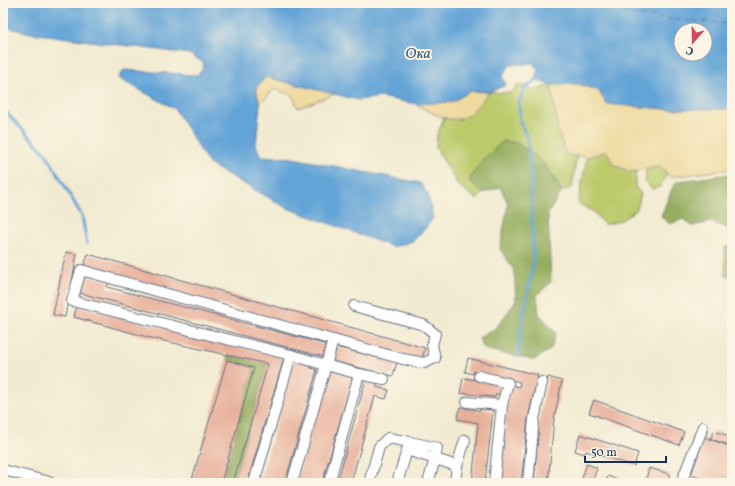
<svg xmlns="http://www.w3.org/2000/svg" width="735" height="486" font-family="Vollkorn,serif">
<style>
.green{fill:#bcca6c;stroke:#6c7c65}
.forest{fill:#95ae60;stroke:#586e5f}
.sand{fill:#eeda9e;stroke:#84847e}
.water{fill:#64a4d7;stroke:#406a9a;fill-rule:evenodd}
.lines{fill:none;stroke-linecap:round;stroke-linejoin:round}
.stream{stroke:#64a4d7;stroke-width:3}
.ferry{stroke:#355888;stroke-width:1;stroke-dasharray:5 4;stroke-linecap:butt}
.building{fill:#e7af9a}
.minor-casing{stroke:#667186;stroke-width:12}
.minor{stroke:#fff;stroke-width:10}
.labels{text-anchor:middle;stroke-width:4;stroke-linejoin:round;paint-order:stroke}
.water-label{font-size:15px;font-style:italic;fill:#355888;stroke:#fcf5e5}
</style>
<rect width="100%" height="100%" fill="#fcf5e5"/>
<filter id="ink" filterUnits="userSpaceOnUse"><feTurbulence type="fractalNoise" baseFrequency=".025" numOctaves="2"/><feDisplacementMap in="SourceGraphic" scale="8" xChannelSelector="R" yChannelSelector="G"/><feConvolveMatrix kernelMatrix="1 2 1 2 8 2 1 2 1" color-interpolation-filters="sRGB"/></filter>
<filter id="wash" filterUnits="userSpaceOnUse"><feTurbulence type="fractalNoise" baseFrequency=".012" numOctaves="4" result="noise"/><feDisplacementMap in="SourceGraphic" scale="16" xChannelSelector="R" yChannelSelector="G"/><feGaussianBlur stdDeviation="0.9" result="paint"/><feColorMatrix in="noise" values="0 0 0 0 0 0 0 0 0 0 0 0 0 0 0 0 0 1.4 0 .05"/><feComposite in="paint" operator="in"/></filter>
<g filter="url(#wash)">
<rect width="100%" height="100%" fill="#f2ebd1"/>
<g class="green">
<polygon points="518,84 535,90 551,85 566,154 577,155 572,188 562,191 542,161 469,181 483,193 477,200 458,185 436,148 437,135 444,118 460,119 467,116 489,92 511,93"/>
<polygon points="607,151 630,172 636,171 635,186 641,194 637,209 622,220 605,225 594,212 578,203 587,157"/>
<polygon points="661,166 667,174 660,187 652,189 645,182 646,169"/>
</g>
<g class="forest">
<polygon points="503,141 517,143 542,161 562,191 548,214 551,282 537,295 539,314 556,333 551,349 534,360 484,349 479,338 496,328 516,301 514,270 500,249 508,204 500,187 483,193 469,181 482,160"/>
<polygon points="732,174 732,230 711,222 692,226 683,219 670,224 661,216 674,184 679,181"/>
<polygon points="732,246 732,278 725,275 725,247"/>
<polygon points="228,355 268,364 233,483 221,483 254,368 227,360"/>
</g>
<g class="sand">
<polygon points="266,77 335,94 298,108 292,95 274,89 260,104 255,88"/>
<polygon points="579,84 599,91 606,104 666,109 732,109 732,169 670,177 661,166 630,172 613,164 607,151 587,157 566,154 558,131 555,107 551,85"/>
<path d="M470,91L489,92C482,100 476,109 468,115C453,127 429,111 416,104L452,102Z"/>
</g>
<path class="water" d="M3,3H732V109H666L606,104L599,91L579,84L551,85L536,80L538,70L533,63L510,65L502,77L506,85L489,92L470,91L452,102L416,104L380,97L358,100L266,77L256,88L260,104L256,146L261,156L293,158L420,183L428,194L433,218L424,230L413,241L393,247L287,208L209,164L175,109L118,78L124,70L196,75L202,71L204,63L189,54L30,33L10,28L6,16L3,15ZM681,30H705V54H681Z"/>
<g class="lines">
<g class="stream">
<polyline points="3,109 47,155 82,216 87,244"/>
<polyline points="518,356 520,333 533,265 531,177 528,140 520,122 519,104 524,89 536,80"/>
</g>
<polyline class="ferry" points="569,3 658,18 732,24"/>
</g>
<g id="blocks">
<g class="building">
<polygon points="66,252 77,254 65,317 53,315"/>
<polygon points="88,254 425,348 422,360 84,266"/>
<polygon points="85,275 109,281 107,287 328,345 325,357 80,293"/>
<polygon points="77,306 284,358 247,483 233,483 268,364 151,338 74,317"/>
<polygon points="335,347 397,362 393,376 332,361"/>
<polygon points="468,358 538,375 528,418 521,483 499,483 507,405 511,385 519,387 520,382 474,371 473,374 465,372"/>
<polygon points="295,359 313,364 311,368 317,370 285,483 259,483"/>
<polygon points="227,360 254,368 221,483 191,483"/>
<polygon points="329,369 353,376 322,483 296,483"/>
<polygon points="548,377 562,381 554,419 548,483 534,483 539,419"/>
<polygon points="463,378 504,384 502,395 496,394 495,397 460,393"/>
<polygon points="366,379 378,382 376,387 389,390 386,399 375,396 351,483 337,483"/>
<polygon points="594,400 684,432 679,445 589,413"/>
<polygon points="460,407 480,411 480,409 493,410 485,483 472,483 478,423 457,419"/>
<polygon points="714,431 732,437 732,446 711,439"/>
<polygon points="580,434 638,453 634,466 586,451 585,454 575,451"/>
<polygon points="704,437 732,447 732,483 715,483 691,475"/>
<polygon points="587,464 597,468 592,483 580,483"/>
<polygon points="649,468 670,474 667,483 645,483"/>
<polygon points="608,476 625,483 605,483"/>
</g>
</g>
</g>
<g filter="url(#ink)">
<use href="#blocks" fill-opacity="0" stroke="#667186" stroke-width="1"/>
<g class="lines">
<g class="minor-casing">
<g id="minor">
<polyline points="354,306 424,325 435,334 432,345 435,358 424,363 403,359 333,340 326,365 359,374"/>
<polyline points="467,402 502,405 508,383 479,376"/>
<polyline points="3,470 49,482 49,483"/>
<polyline points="254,483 291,355"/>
<polyline points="292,483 326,365 291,355 72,301 81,270 333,340"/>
<polyline points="329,483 359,374 384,379"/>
<polyline points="369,483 379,447 388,438 410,442"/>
<polyline points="397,483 407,450"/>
<polyline points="428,483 435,459 437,448 410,442 407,450 457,466"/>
<polyline points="455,483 457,466 465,440"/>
<polyline points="494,483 502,405"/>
<polyline points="528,483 534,419 542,382"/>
<polyline points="681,483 703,427"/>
</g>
</g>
<use href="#minor" class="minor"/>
</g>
</g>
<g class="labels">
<g class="water-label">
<text x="418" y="58">Ока</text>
</g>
</g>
<rect width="735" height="486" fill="none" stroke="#fcf5e5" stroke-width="16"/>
<g transform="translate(693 42) rotate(200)"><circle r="19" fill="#fcf5e5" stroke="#a2a6af"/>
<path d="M0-3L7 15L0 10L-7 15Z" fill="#d1495b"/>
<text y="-6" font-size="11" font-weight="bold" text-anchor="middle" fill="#1b2f5e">С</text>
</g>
<path d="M585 456v6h81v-6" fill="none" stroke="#1b2f5e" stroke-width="2"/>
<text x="591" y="456" font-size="12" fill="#1b2f5e" stroke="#fcf5e5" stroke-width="3" paint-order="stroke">50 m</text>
</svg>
